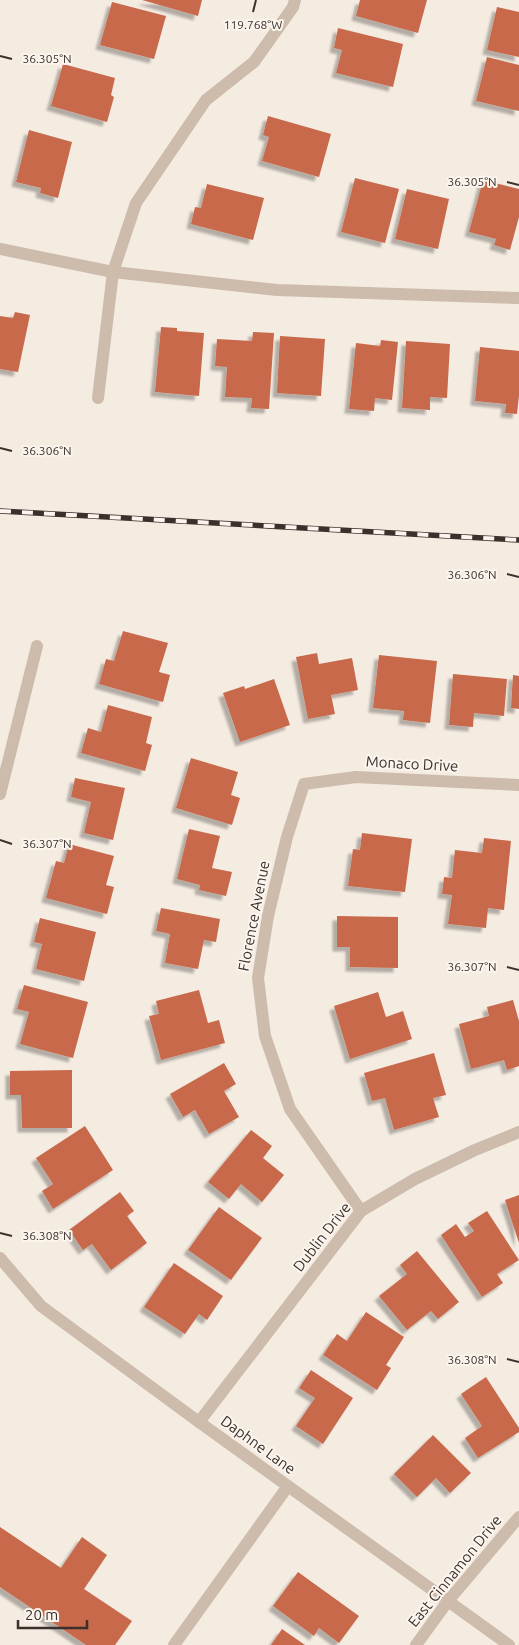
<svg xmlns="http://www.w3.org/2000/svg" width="519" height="1645" font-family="Ubuntu,sans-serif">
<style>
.building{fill:#c8694b;filter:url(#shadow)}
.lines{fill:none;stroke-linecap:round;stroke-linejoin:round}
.minor{stroke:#cdbbac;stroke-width:12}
.rail-casing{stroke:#3b302b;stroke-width:5.5}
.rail{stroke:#fbf5ee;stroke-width:4;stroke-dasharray:11;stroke-linecap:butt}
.ticks{fill:none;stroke:#3b302b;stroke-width:2}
.labels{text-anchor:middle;stroke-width:4;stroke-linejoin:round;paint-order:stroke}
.street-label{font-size:15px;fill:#3b302b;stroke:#fbf5ee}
.ticks-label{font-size:12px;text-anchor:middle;fill:#3b302b;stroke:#fbf5ee;stroke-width:4;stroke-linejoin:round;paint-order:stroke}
</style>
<defs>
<filter id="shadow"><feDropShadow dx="-4.5" dy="4.5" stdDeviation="1" flood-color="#0004"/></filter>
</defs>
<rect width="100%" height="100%" fill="#f4ebe1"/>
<g class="building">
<polygon points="142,0 202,0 198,16"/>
<polygon points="360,0 427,0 418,33 356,16"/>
<polygon points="112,2 166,16 154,59 100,45"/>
<polygon points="497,7 519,12 519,57 487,50"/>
<polygon points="338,28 403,44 393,87 336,73 342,50 334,48"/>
<polygon points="487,57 519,65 519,111 476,101"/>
<polygon points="63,64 115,78 111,95 114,97 107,122 51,106"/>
<polygon points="268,116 331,134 319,177 262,161 269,137 263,135"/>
<polygon points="29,130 72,142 58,198 40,193 41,188 16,182"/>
<polygon points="355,178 399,189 385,243 341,232"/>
<polygon points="483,180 519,189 519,217 510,250 494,245 496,239 469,232"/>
<polygon points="207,184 264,198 253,240 191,224 195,207 201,208"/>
<polygon points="407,189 449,199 438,249 395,239"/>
<polygon points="15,312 30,315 18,372 0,369 0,316 13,318"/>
<polygon points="161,327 177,328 177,331 204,333 199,396 155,392"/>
<polygon points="253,332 274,333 269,409 251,408 252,398 225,397 227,367 215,366 217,339 252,341"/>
<polygon points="280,336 325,339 321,396 277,393"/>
<polygon points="381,340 398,342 392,400 375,398 374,411 349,409 356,343 380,346"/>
<polygon points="406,341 450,344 447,398 430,397 430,410 402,408"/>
<polygon points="480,347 519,351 519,395 517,414 505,413 506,404 475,401"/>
<polygon points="123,631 168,643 159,672 170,675 163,702 99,684 106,659 114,661"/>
<polygon points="317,653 319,664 352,658 358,690 331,695 335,714 308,719 296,657"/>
<polygon points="379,655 437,661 430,723 403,720 404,711 373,708"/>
<polygon points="453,674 507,679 504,716 474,713 473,727 449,725"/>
<polygon points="513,675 519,676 519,709 511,708"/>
<polygon points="274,679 290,725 240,742 223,693 244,686 245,689"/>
<polygon points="108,705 152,717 146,743 152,745 145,771 81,753 88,728 101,732"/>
<polygon points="191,758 238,772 231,795 240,798 232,825 176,808"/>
<polygon points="75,778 125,788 113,840 84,833 91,802 71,797"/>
<polygon points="189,829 220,836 212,868 232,872 226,896 199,890 200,885 177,879"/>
<polygon points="362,833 412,839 405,892 348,886 353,849 360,850"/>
<polygon points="484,838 511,841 504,910 488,908 486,928 448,924 452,895 442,894 444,877 452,878 455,850 482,853"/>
<polygon points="69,844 114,856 106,885 114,887 107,914 46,898 56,861 64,863"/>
<polygon points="161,908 220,919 216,942 204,940 198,969 165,963 170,934 156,931"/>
<polygon points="337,916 398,917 398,968 350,967 350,947 337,947"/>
<polygon points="40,918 96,932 84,981 36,969 42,944 34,942"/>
<polygon points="24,985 88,1002 73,1058 20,1044 29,1012 17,1009"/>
<polygon points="199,990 208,1023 219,1020 225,1043 161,1060 149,1016 159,1014 156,1001"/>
<polygon points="378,992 386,1017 403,1011 412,1039 350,1059 334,1006"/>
<polygon points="513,1000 519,1021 519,1066 507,1070 504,1060 471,1069 459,1024 489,1016 487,1007"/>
<polygon points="434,1053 446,1095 433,1098 439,1117 394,1130 385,1098 372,1101 364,1073"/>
<polygon points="224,1063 236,1084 224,1091 239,1117 209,1134 195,1110 183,1117 170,1094"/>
<polygon points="72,1070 72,1128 22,1128 21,1095 10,1095 10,1071"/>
<polygon points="85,1126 113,1170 53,1209 42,1191 53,1184 36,1158"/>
<polygon points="251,1130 272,1146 263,1158 284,1175 262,1202 241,1184 229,1199 208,1182"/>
<polygon points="120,1192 134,1211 127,1216 147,1243 111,1270 92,1244 83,1250 69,1230"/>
<polygon points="519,1195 519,1243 505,1200"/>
<polygon points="219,1207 262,1238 231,1280 188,1250"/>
<polygon points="487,1211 519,1260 497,1274 503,1283 482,1297 441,1235 456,1224 465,1237 474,1231 468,1223"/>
<polygon points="417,1251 459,1302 438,1319 431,1311 407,1330 379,1296 407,1274 400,1265"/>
<polygon points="174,1263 223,1296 207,1320 199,1314 185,1334 144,1307"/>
<polygon points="366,1312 404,1337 386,1365 391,1368 377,1390 323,1355 337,1334 347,1341"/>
<polygon points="311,1370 353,1398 323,1444 296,1426 315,1398 299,1388"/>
<polygon points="486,1377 519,1428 519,1432 478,1458 465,1438 482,1426 461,1394"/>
<polygon points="433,1435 471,1473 450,1493 436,1478 417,1497 394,1474"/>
<polygon points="0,1527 61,1568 82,1537 107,1555 84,1589 132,1621 115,1645 86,1645 0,1587"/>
<polygon points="298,1572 359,1616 339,1643 319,1628 314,1636 273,1606"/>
<polygon points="282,1629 305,1645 271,1645"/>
</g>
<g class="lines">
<g class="minor">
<polyline points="0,249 113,272 277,290 519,298"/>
<polyline points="98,398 113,272 136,203 206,100 254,62 293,7 295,0"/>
<polyline points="0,794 37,646"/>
<polyline points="361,1211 290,1109 265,1036 258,978 268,916 287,837 304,784 356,777 519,785"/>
<polyline points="0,1258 41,1306 199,1422 509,1645"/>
<polyline points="199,1422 361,1211 415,1179 475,1150 519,1132"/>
<polyline points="174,1645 288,1486"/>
<polyline points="416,1645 448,1601 519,1517"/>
</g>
<g class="rail-casing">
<polyline id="rail" points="0,511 519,540"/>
</g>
<use href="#rail" class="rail"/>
</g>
<path class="ticks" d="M253,12L256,0M0,56L12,59M507,182L519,185M0,448L12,451M507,574L519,577M0,840L12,844M507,967L519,970M0,1233L12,1236M507,1359L519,1362"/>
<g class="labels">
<g class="street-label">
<text transform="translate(412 764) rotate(3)" y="5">Monaco Drive</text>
<text transform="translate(254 916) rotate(-79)" y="5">Florence Avenue</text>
<text transform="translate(322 1237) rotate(-52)" y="5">Dublin Drive</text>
<text transform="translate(258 1445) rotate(36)" y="5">Daphne Lane</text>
<text transform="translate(455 1571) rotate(-51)" y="5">East Cinnamon Drive</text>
</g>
</g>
<g class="ticks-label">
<text x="253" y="29">119.768°W</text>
<text x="47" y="63">36.305°N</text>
<text x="472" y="186">36.305°N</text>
<text x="47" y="455">36.306°N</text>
<text x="472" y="579">36.306°N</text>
<text x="47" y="848">36.307°N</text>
<text x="472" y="971">36.307°N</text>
<text x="47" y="1240">36.308°N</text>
<text x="472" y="1364">36.308°N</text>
</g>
<path d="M18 1620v8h69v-8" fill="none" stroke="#3b302b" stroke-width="2.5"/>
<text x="25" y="1620" font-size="15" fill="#3b302b" stroke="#fbf5ee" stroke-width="4" paint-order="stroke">20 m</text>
</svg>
